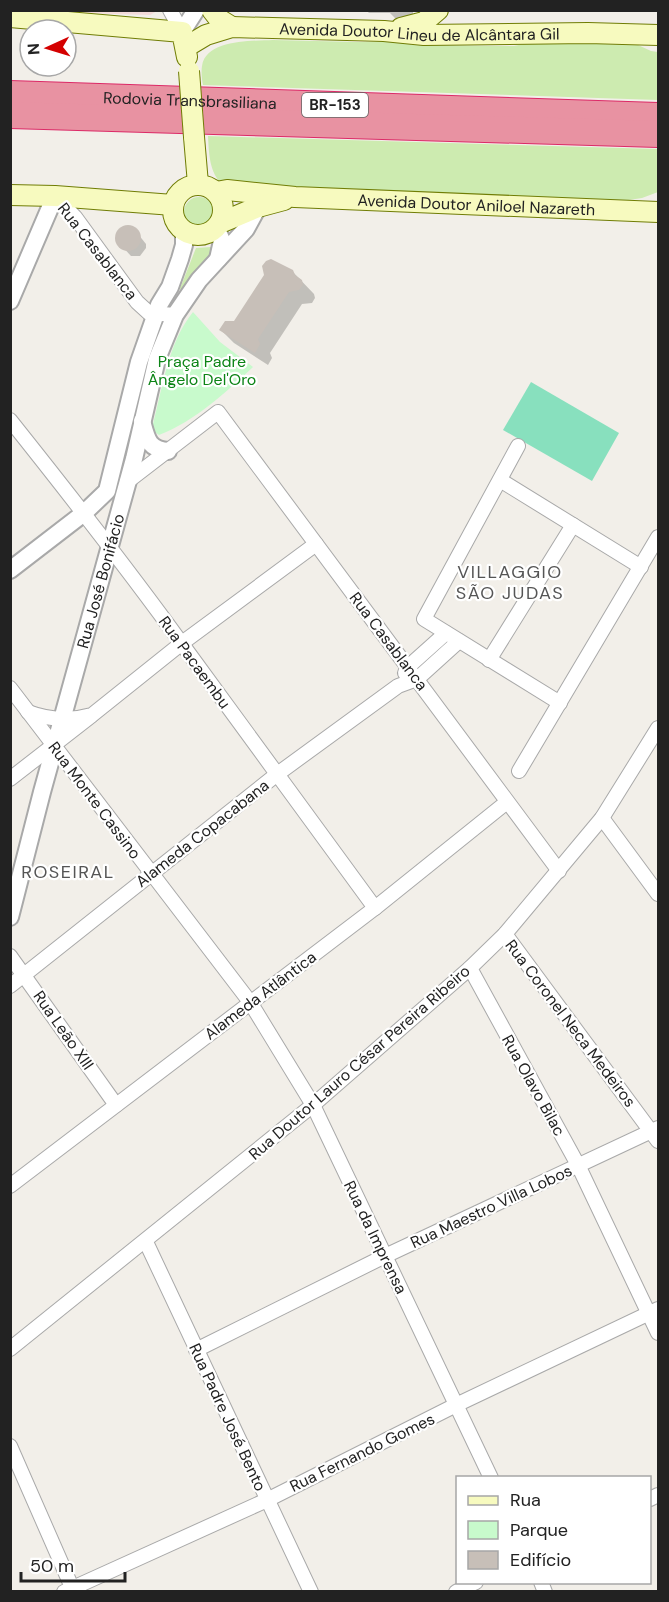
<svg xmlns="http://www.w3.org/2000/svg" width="669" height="1602" font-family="'DM Sans',sans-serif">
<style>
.commercial{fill:#f2dad9}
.grass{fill:#cdebb0}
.park{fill:#c8facc}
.pitch{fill:#88e0be}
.shadow{fill:#0003}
.building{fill:#c7bfb8}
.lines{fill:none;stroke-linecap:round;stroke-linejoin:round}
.minor-casing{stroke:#a9a9a9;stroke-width:16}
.tertiary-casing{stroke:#a9a9a9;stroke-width:20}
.secondary-casing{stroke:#707d05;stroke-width:22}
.motorway-casing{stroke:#dc2a67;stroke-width:28}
.minor{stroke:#fff;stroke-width:14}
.tertiary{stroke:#fff;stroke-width:16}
.secondary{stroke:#f7fabf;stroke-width:20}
.motorway{stroke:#e892a2;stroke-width:26}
.secondary-bridge-casing{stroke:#707d05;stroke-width:22;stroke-linecap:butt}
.secondary-bridge{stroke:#f7fabf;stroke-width:20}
.labels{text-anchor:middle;stroke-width:4.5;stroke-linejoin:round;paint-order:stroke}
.shield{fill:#fff;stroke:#646464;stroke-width:1.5}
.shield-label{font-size:15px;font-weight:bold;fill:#222}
.street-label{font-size:16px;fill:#222;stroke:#fff}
.park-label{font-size:16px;fill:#0c8416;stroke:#fff}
.neighbourhood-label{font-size:18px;letter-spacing:1.5px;fill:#555;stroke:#fff}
</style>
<rect width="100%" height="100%" fill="#f2efe9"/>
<polygon class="commercial" points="14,11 157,11 150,15"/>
<g class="grass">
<path d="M273,40L359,42L410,41L411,45L514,46L533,42L638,45L651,51L658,52V100L203,85C202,80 201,72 202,66C206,39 253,41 273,40Z"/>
<path d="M208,136L658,149V192L642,198L622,201L223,185C209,173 209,153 208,136Z"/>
<circle cx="199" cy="212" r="15"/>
<polygon points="211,247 214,248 209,260 188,293 178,288 181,286 196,248"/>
</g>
<path class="park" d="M193,312L220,342L253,367C225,393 195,421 159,435L152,430L153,424C163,386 168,343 193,312Z"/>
<polygon class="pitch" points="531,382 619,433 592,481 503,430"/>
<g class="shadow">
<polygon points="81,10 152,10 153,12"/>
<polygon points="366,10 413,10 413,20 397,20 390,13 369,13"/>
<polygon points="123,228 134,229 146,244 146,248 140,256 131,256 118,242 118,233"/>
<polygon points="292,271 314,294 315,298 312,303 302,304 270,353 272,358 268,365 234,343 221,330 235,323"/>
</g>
<g class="building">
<circle cx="128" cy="238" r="13"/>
<polygon points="271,259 293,270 295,275 302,280 303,285 299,290 289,292 258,339 260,344 255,353 219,330 225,321 234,321 264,275 262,266 266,261"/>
</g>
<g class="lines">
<g class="minor-casing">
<g id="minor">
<polyline points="170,10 182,32"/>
<polyline points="55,196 75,217 137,302 149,313 175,315"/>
<path d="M10,420C69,494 127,568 182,644C247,732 310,820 375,908"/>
<polyline points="518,446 424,619 560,703"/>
<polyline points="500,480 641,567"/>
<polyline points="127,482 218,412 559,871"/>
<polyline points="489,660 573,525"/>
<polyline points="405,673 408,667 446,633"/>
<polyline points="10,688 250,1002 313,1105 491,1478"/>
<path d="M28,712C49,720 71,721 92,715L182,643L316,544"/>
<polyline points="519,771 658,537"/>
<polyline points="10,779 91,716"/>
<polyline points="602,818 658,894"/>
<polyline points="505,934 658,1141"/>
<polyline points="10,956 116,1105"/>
<polyline points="470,968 578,1165 658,1333"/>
<polyline points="10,986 276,775 398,686 417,679 459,641"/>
<polyline points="10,1186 375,908 507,802"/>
<polyline points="146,1242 311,1592"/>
<polyline points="10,1349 313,1105 470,968 505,934 602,818 658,728"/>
<polyline points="196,1350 385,1256 658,1128"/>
<polyline points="10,1446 74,1592"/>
<polyline points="650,1499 658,1495"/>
<polyline points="541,1582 545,1592"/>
<polyline points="64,1592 267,1500 456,1405 658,1309"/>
<polyline points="456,1592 476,1582"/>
</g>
</g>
<g class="tertiary-casing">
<g id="tertiary">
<polyline points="182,32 196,10"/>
<polyline points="216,227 222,241 218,259"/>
<polyline points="10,301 55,196"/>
<path d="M142,421C147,439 148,449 168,451"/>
<polyline points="10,570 84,513 107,491 139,362 159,305 170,287 180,259 184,245 184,232"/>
<path id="s1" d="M10,917L42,792L134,459L157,359L175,315L199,280L246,229L258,207"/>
</g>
</g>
<g class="secondary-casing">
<g id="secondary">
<polyline points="212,10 219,19 232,27"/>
<polyline points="10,17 182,32 187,57"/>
<polyline points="401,28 424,22 438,10"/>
<path id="s2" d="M186,47L206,35L232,27L384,31L424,35L588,33L658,35"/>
<polyline points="194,137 198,184"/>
<circle cx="198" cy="210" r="25"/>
<path id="s3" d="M216,192L227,190L295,197L658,212"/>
<polyline points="10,195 55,196 173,205"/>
<polyline points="220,223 258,207 284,200"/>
</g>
</g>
<g class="motorway-casing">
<g id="motorway">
<path id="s4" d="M10,94L658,116"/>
<polyline points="10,115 658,134"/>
</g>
</g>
<use href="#minor" class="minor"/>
<use href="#tertiary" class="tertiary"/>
<use href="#secondary" class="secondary"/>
<use href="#motorway" class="motorway"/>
<g class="secondary-bridge-casing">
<polyline id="secondary-bridge" points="189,71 194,137"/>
</g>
<use href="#secondary-bridge" class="secondary-bridge"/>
</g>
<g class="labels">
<rect class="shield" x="302" y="93" width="66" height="24" rx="4.5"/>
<g class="shield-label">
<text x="335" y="110">BR-153</text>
</g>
<g class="street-label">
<text dy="6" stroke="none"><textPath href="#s2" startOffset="238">Avenida Doutor Lineu de Alcântara Gil</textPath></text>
<text dy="6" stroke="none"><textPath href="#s4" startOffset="180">Rodovia Transbrasiliana</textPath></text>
<text dy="6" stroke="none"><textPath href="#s3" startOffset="261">Avenida Doutor Aniloel Nazareth</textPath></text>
<text transform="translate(98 251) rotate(52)" y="6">Rua Casablanca</text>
<text dy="6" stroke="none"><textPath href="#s1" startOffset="348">Rua José Bonifácio</textPath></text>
<text transform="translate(389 641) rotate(53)" y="6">Rua Casablanca</text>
<text transform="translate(195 662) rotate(54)" y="6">Rua Pacaembu</text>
<text transform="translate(95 800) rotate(53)" y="6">Rua Monte Cassino</text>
<text transform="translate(202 833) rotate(-38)" y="6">Alameda Copacabana</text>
<text transform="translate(260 995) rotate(-37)" y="6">Alameda Atlântica</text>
<text transform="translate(571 1023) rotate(53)" y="6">Rua Coronel Neca Medeiros</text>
<text transform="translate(64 1030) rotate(55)" y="6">Rua Leão XIII</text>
<text transform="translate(359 1062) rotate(-41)" y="6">Rua Doutor Lauro César Pereira Ribeiro</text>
<text transform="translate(534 1085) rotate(61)" y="6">Rua Olavo Bilac</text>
<text transform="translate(491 1206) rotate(-25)" y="6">Rua Maestro Villa Lobos</text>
<text transform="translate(376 1237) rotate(64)" y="6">Rua da Imprensa</text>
<text transform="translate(228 1417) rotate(65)" y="6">Rua Padre José Bento</text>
<text transform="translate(362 1452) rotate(-26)" y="6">Rua Fernando Gomes</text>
</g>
<g class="park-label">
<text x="202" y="367">Praça Padre<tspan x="202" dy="18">Ângelo Del'Oro</tspan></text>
</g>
<g class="neighbourhood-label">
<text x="510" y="578">VILLAGGIO<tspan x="510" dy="21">SÃO JUDAS</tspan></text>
<text x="68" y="878">ROSEIRAL</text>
</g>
</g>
<rect width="669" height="1602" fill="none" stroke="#222222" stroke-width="24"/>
<rect x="456" y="1476" width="195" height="108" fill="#ffffff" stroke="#a7a7a7" stroke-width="1.5"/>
<rect x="468" y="1496" width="30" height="9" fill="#f7fabf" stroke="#a7a7a7" stroke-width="1.5"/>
<text x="510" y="1506" font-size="18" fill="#222222">Rua</text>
<rect x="468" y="1521" width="30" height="18" fill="#c8facc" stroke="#a7a7a7" stroke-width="1.5"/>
<text x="510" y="1536" font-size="18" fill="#222222">Parque</text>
<rect x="468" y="1551" width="30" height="18" fill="#c7bfb8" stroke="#a7a7a7" stroke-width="1.5"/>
<text x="510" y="1566" font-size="18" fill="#222222">Edifício</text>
<g transform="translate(48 48) rotate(266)"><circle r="28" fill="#ffffff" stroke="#a7a7a7" stroke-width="1.5"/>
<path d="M0-4.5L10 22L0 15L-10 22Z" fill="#d40000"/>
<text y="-9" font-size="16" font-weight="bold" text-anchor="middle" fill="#222222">N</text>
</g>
<path d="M21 1572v9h104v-9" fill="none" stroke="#222222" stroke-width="3"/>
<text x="30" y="1572" font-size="18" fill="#222222" stroke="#ffffff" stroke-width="4.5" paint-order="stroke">50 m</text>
</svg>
